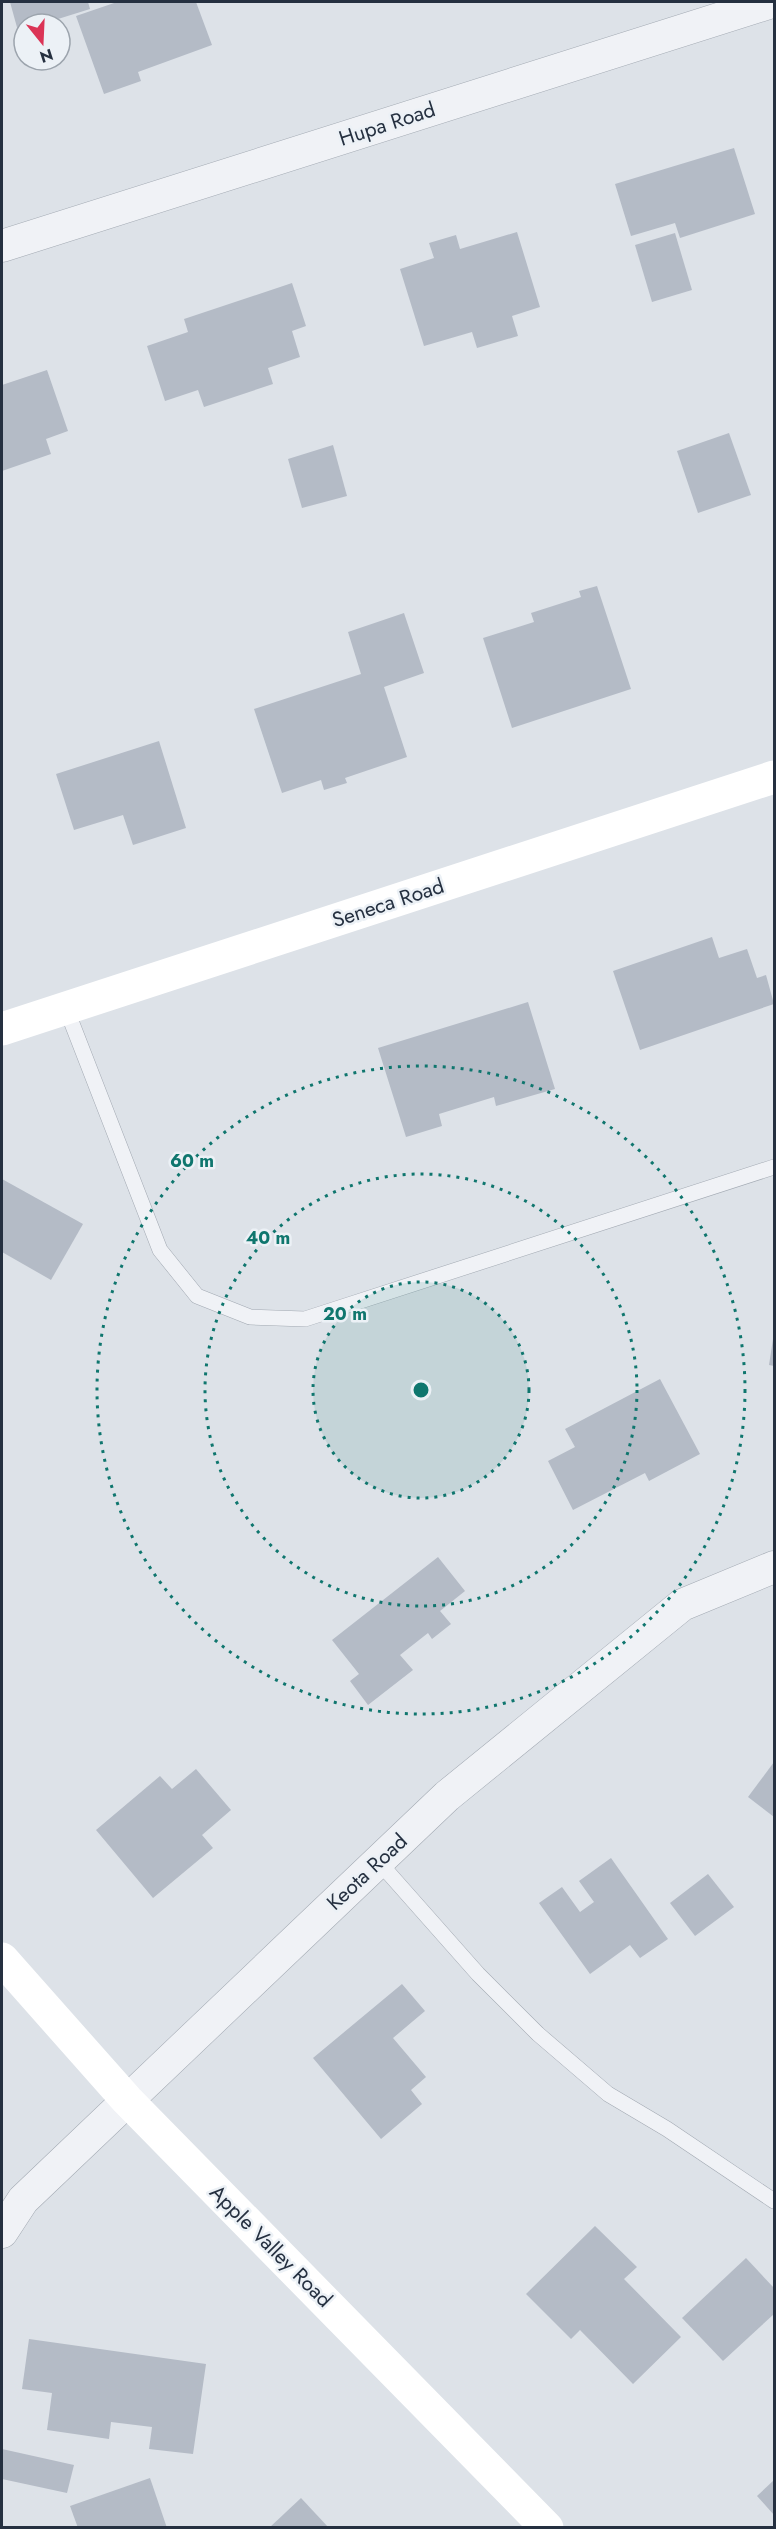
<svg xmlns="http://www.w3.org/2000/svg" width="776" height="2529" font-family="Jost,sans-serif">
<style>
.building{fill:#b4bbc6}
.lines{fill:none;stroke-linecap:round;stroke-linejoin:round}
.lane-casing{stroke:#a2a9b2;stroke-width:16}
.street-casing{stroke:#a2a9b2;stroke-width:33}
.lane{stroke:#f0f2f6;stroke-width:15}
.street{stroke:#f0f2f6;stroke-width:32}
.secondary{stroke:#fff;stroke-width:33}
.ring{fill:none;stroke:#0f766e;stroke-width:3;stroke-dasharray:3 6}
.labels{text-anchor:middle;stroke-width:5;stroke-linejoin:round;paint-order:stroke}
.street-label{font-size:21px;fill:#253040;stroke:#ecf1f6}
.centre{fill:#0f766e;stroke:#ecf1f6;stroke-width:3}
.ring-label{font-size:18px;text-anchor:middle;font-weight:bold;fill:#0f766e;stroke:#ecf1f6;stroke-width:5;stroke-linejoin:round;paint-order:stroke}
</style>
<rect width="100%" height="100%" fill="#dde2e8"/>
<g class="building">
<polygon points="10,2 88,2 90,9 42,24 24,24 24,30 18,31"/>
<polygon points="117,2 196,2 212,45 138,72 141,81 104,94 76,16"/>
<polygon points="734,148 755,214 680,238 675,223 631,236 615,184"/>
<polygon points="517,232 540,307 512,316 518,336 477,348 472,332 424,346 400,269 434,258 429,243 456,235 460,249"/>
<polygon points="675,233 692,290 652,302 635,245"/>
<polygon points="292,283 306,326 292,331 300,357 268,368 273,384 204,407 198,390 165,401 147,346 188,332 184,319"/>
<polygon points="47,370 68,431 46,439 51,454 2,471 2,385"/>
<polygon points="729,433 751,495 698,513 677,451"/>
<polygon points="333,445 347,496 302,508 288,459"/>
<polygon points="597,586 631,689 512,728 483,638 534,622 531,613 581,597 579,591"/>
<polygon points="404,613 424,673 384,687 407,757 345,778 347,783 324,790 321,780 282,793 254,709 361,674 348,632"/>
<polygon points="159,741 186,828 133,845 123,815 74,830 56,774"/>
<polygon points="712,937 719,958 747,949 757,978 766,975 774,1004 640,1050 613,971"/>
<polygon points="528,1002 555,1089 496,1106 494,1097 439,1114 442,1126 406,1137 378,1048"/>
<polygon points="2,1179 83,1224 51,1280 2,1252"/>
<polygon points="773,1339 774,1339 774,1366 769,1365"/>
<polygon points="660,1379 700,1454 649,1481 645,1473 573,1510 548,1461 575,1447 565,1429"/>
<polygon points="438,1557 465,1591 440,1611 451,1624 432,1639 428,1633 400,1655 413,1670 368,1705 350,1681 359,1674 332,1640"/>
<polygon points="774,1762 774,1817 748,1797"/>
<polygon points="196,1769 231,1810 202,1835 213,1848 153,1898 96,1830 160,1776 172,1789"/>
<polygon points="611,1858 668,1939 640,1958 630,1945 590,1974 539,1903 562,1887 580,1912 594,1902 579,1881"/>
<polygon points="708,1874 734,1907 695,1936 670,1903"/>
<polygon points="402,1984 425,2011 393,2038 426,2077 411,2090 422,2104 381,2139 313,2058"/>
<polygon points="595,2226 637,2267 624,2279 681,2337 633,2384 580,2330 571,2339 526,2294"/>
<polygon points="746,2258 774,2288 774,2314 723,2361 682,2318"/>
<polygon points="29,2339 206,2364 193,2454 149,2449 152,2427 111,2422 109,2439 47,2430 52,2393 22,2389"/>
<polygon points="2,2449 74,2465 67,2493 2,2479"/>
<polygon points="150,2478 167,2528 78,2528 70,2506"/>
<polygon points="774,2480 774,2515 757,2496"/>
<polygon points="301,2498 329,2528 269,2528"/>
</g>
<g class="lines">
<g class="lane-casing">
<g id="lane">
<polyline points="66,1008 160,1250 197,1296 250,1317 305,1319 774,1167"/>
<polyline points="378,1861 478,1974 538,2034 608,2094 667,2129 774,2201"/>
</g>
</g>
<g class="street-casing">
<g id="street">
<polyline points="2,246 772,2"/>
<polyline points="2,2232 23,2200 447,1796 682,1605 774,1567"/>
</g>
</g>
<use href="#lane" class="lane"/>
<use href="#street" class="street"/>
<g class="secondary">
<polyline points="2,1029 774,777"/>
<polyline points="2,1959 127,2100 547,2528"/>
</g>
</g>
<circle cx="421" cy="1390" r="108" fill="#0f766e" fill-opacity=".12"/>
<g class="ring">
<circle cx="421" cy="1390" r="108"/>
<circle cx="421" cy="1390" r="216"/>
<circle cx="421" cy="1390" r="324"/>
</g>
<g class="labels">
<g class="street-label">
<text transform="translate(387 124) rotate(-18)" y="7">Hupa Road</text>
<text transform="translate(388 903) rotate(-18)" y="7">Seneca Road</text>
<text transform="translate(367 1872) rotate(-43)" y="7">Keota Road</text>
<text transform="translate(271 2246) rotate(45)" y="7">Apple Valley Road</text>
</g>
</g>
<circle cx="421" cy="1390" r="9" class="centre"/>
<g class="ring-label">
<text x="192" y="1167">60 m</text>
<text x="268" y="1244">40 m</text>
<text x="345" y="1320">20 m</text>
</g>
<rect width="776" height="2529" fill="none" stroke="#253040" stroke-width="6"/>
<g transform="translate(42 42) rotate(162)"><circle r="28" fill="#ecf1f6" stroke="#9ca4ad" stroke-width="1.5"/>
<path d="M0-4.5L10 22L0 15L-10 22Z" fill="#db3456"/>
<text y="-9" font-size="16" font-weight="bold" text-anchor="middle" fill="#253040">N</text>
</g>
</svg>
